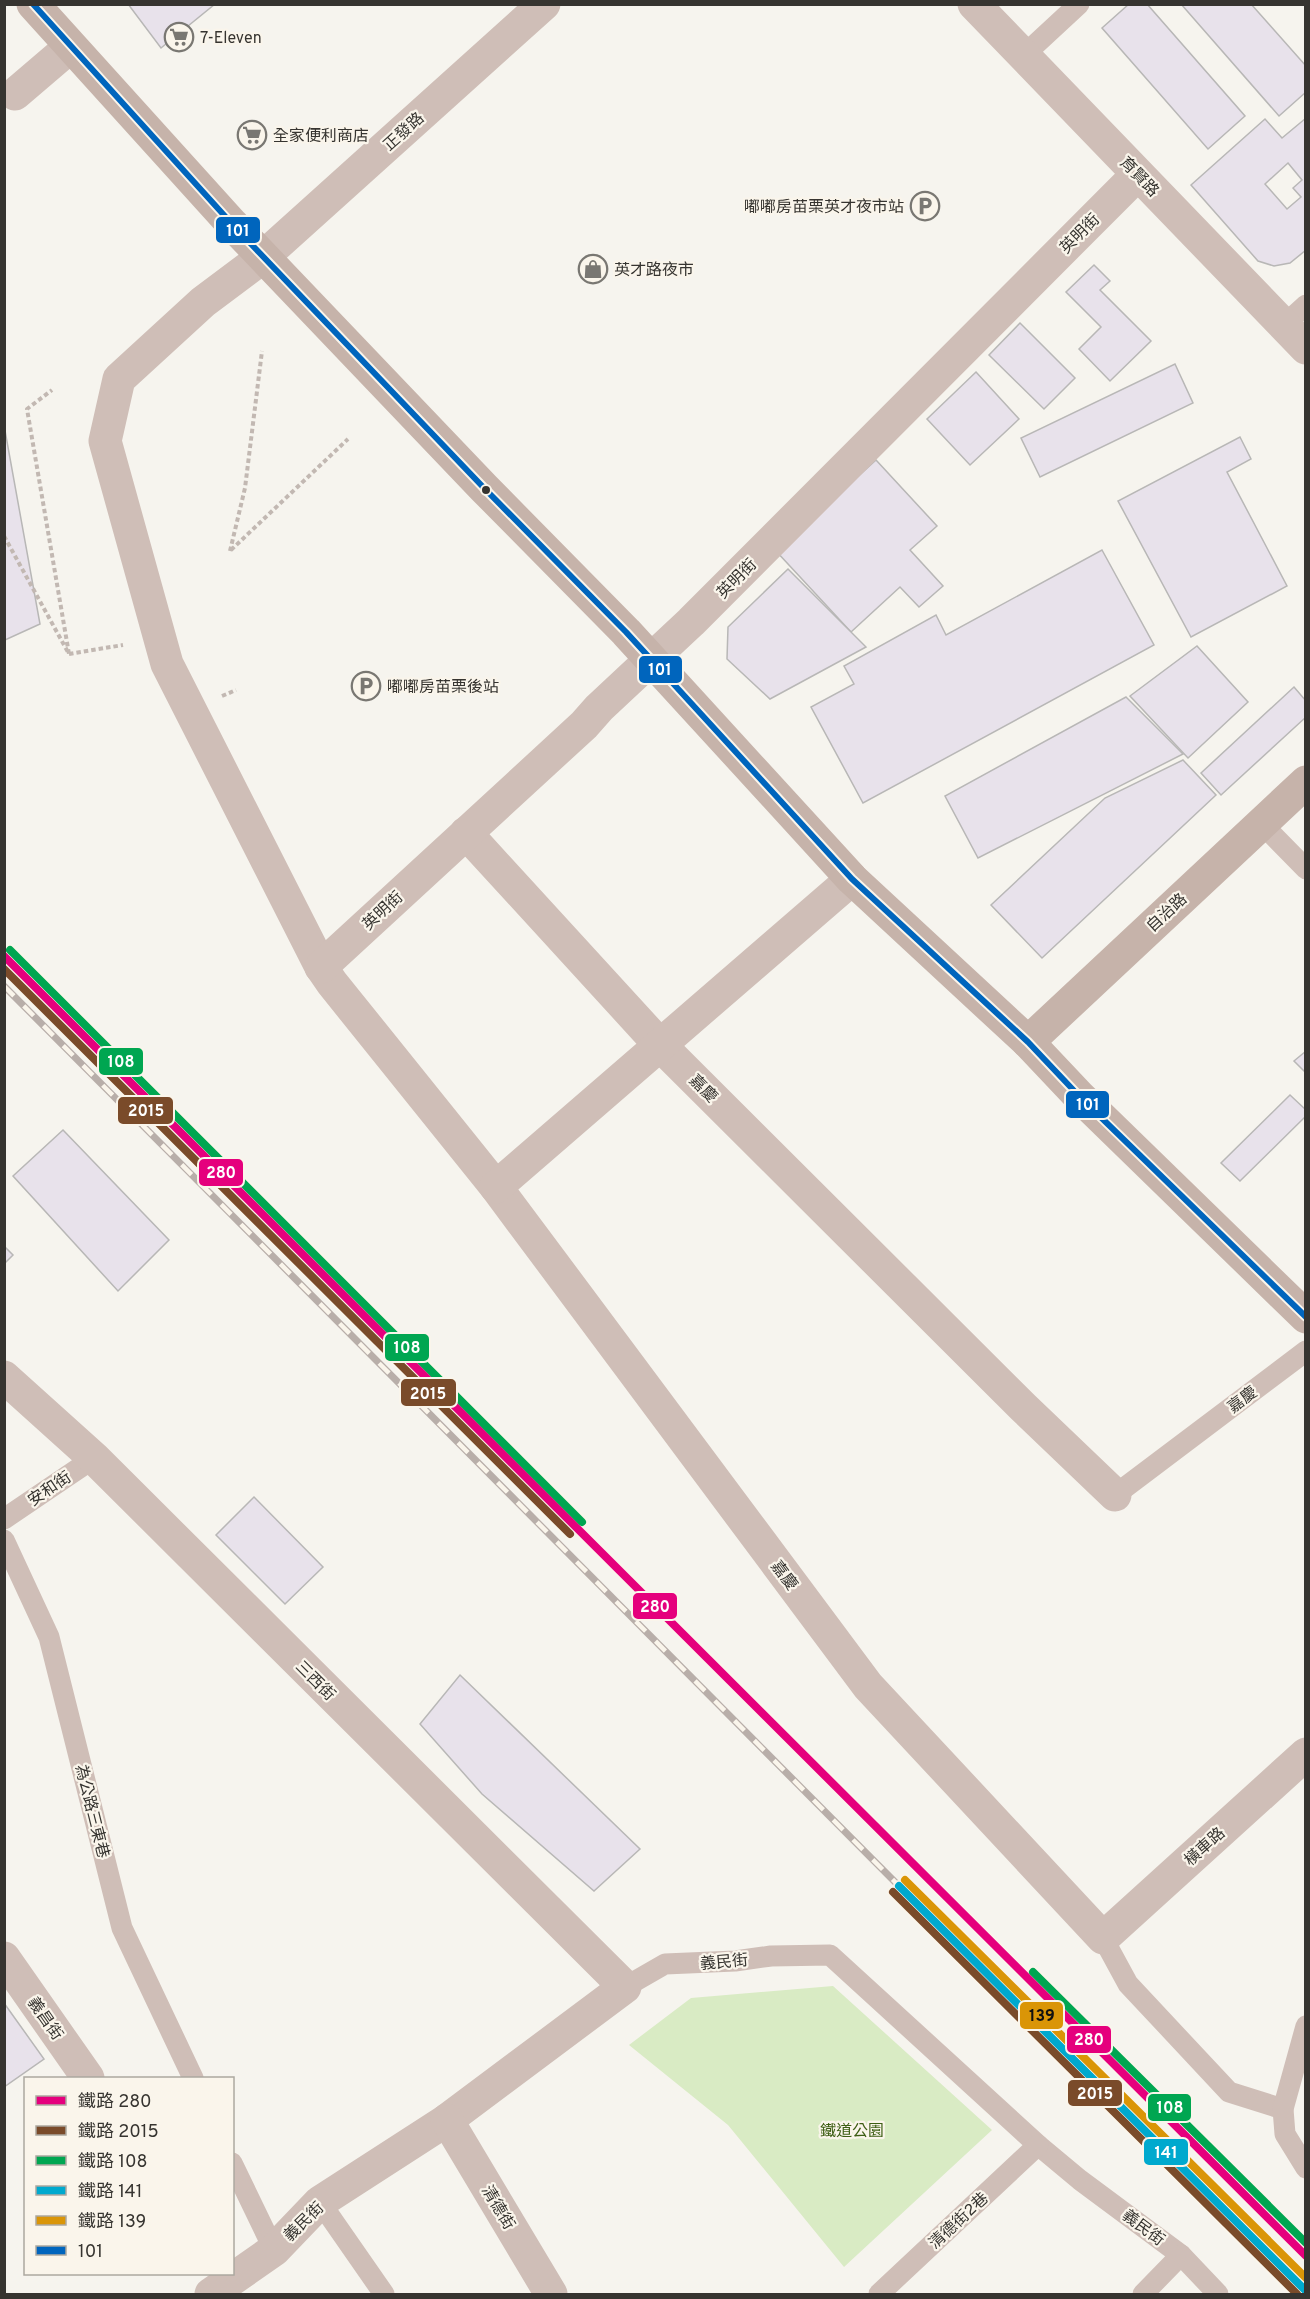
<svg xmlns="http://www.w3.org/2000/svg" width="1310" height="2299" font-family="Overpass,'Noto Sans TC',sans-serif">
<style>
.green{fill:#d9ebc4}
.building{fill:#e8e2eb;stroke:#b8b7b6;stroke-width:1.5;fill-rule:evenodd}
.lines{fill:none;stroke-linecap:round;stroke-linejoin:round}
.path{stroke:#c2b8b2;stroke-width:4;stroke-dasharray:4.5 3;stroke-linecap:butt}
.lane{stroke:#cfbeb7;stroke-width:21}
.street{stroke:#cfbeb7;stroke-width:33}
.secondary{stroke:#c6b3aa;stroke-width:33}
.rail-casing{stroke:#b8aea9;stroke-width:7}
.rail{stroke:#faf5eb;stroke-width:4.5;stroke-dasharray:14;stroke-linecap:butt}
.bus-1-casing{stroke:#faf5eb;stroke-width:10}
.bus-1{stroke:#0065bd;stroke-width:6}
.rail-1-casing{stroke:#faf5eb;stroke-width:12}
.rail-2-casing{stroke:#faf5eb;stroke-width:12}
.rail-3-casing{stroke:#faf5eb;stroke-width:12}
.rail-4-casing{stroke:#faf5eb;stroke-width:12}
.rail-5-casing{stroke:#faf5eb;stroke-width:12}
.rail-1{stroke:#e5007d;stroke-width:8}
.rail-2{stroke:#7a4b2a;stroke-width:8}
.rail-3{stroke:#00a651;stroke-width:8}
.rail-4{stroke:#00a9ce;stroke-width:8}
.rail-5{stroke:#da9507;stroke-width:8}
.bus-dot{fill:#363430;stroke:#faf5eb;stroke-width:2}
.labels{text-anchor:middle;stroke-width:4.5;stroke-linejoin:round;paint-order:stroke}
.poi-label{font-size:16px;fill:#363430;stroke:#faf5eb;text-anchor:start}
.street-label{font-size:16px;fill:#363430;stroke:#faf5eb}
.park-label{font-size:16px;fill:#3d5e14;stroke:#faf5eb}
.line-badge{stroke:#faf5eb;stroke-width:2}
.badge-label{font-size:16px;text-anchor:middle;font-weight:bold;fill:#fff}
.pale-badge-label{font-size:16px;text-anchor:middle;font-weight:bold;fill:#111}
</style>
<rect width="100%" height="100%" fill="#f6f4ee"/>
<polygon class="green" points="833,1986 992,2130 844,2267 728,2125 629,2045 691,1998"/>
<g class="building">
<polygon points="128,4 215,4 161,48"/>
<polygon points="1129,4 1147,4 1245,116 1208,149 1102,28"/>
<polygon points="1181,4 1251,4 1306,66 1306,92 1279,116"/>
<path d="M1306,118V250L1290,263L1274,266L1258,261L1191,185L1265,119L1282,138ZM1288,163L1302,180L1293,188L1301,197L1287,209L1265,184Z"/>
<polygon points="1094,265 1110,281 1100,290 1151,341 1110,381 1079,349 1101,327 1066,292"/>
<polygon points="1020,323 1075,378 1044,409 989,355"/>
<polygon points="1175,364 1193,403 1040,477 1021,438"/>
<polygon points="976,372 1019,419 970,465 927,419"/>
<polygon points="4,425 40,624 5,640 4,640"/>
<polygon points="1240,437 1251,459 1227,472 1287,586 1191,637 1118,501"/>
<polygon points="876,460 937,526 910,550 943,586 919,607 900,587 851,632 776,551"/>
<polygon points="1102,550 1154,645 863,803 811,707 854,684 844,666 936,615 946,635"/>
<polygon points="788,569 866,647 770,699 727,659 728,627"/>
<polygon points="1197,646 1248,702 1188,758 1130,696"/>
<polygon points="1294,687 1306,701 1306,717 1221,795 1201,773"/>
<polygon points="1126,697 1183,754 978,858 945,796"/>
<polygon points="1183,760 1216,795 1042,958 991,905 1105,798"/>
<polygon points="1306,1051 1306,1073 1294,1061"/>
<polygon points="1290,1095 1306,1110 1306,1116 1240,1181 1221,1163"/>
<polygon points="63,1130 169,1240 118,1291 13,1176"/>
<polygon points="4,1246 13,1255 4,1264"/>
<polygon points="254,1497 323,1567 285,1604 216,1535"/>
<polygon points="460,1675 640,1849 594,1891 482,1794 420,1724"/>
<polygon points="4,2003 44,2059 4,2087"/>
</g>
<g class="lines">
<g class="path">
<polyline points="4,536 69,654 27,409 52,390"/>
<polyline points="231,550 348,439"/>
<polyline points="230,551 245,488 262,351"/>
<polyline points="69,654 123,645"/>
<polyline points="222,696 236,690"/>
</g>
<g class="lane">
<polyline points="1024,55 1079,4"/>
<polyline points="1284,325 1306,305"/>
<polyline points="1261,823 1306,869"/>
<polyline points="1115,1495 1306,1351"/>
<polyline points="4,1519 94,1458"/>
<polyline points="4,1540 49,1637 122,1928 193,2078"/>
<polyline points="1103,1938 1128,1984 1229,2092 1283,2109"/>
<polyline points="625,1987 665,1964 735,1961 771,1956 830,1955 1038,2145 1080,2180 1181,2255 1218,2294"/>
<polyline points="1306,2026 1283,2109 1285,2134 1306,2168"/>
<polyline points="232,2163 274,2250"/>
<polyline points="320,2202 384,2294"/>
<polyline points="879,2294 1038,2145"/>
<polyline points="1143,2294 1181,2255"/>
</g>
<g class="street">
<polyline points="544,4 263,257 203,302 119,379 105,441 167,664 321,967 332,983 496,1187 868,1686 1103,1938 1306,1754"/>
<polyline points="974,4 1306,348"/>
<polyline points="15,94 70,47"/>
<polyline points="466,833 660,1045 1023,1407 1115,1495"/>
<polyline points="321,967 584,725 599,708 691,622 1137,175"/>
<polyline points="496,1187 852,879"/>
<polyline points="4,1377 94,1458 625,1987 447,2120 320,2202 274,2250 211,2294"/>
<polyline points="4,1958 88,2078"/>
<polyline points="447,2120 551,2294"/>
</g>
<g class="secondary">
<polyline points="33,4 232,224 484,488 626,632 852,879 1028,1042 1079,1096 1306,1317"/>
<polyline points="1028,1042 1306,782"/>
</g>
<g class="rail-casing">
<polyline id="rail" points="4,986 899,1886"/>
</g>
<use href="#rail" class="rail"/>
<g class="bus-1-casing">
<polyline id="bus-1" points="33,4 232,224 484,488 626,632 852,879 1028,1042 1079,1096 1306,1317"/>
</g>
<use href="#bus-1" class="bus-1"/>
<g class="rail-1-casing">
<polyline id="rail-1" points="4,956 1306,2256"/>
</g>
<g class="rail-2-casing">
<g id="rail-2">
<polyline points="4,969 570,1534"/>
<polyline points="893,1892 1297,2294"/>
</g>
</g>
<g class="rail-3-casing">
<g id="rail-3">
<polyline points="10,950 582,1522"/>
<polyline points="1033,1972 1306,2243"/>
</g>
</g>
<g class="rail-4-casing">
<polyline id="rail-4" points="899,1886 1306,2291"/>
</g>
<g class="rail-5-casing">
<polyline id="rail-5" points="905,1880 1306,2278"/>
</g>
<use href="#rail-1" class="rail-1"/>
<use href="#rail-2" class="rail-2"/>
<use href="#rail-3" class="rail-3"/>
<use href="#rail-4" class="rail-4"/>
<use href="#rail-5" class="rail-5"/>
</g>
<defs>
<g id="supermarket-ring" transform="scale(1.5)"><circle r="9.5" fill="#faf5eb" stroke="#797772" stroke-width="1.5"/><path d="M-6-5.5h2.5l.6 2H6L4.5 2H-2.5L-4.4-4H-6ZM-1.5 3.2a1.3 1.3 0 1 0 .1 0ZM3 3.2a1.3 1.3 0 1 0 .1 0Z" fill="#797772"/></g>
<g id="parking-ring" transform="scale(1.5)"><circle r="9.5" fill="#faf5eb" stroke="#797772" stroke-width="1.5"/><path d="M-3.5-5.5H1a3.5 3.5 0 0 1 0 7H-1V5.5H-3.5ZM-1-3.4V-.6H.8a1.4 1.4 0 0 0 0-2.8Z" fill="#797772"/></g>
<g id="shop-ring" transform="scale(1.5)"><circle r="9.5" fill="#faf5eb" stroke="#797772" stroke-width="1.5"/><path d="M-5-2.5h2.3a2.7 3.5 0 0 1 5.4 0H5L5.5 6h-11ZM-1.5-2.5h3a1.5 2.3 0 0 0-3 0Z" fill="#797772"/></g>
</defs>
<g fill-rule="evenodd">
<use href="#supermarket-ring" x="179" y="37"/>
<use href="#supermarket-ring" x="252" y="135"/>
<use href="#parking-ring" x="925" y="206"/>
<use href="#shop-ring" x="593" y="269"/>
<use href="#parking-ring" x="366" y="686"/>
</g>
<circle class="bus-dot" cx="486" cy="490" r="5"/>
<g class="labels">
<g class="poi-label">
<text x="200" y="43">7-Eleven</text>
<text x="273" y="141">全家便利商店</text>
<text x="904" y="212" text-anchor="end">嘟嘟房苗栗英才夜市站</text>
<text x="614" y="275">英才路夜市</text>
<text x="387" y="692">嘟嘟房苗栗後站</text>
</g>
<g class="street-label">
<text transform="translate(403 131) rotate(-42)" y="6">正發路</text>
<text transform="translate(1140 176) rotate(46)" y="6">育賢路</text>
<text transform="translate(1079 233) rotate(-45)" y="6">英明街</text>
<text transform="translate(736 578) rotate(-45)" y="6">英明街</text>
<text transform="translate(382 910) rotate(-43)" y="6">英明街</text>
<text transform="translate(1166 912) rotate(-43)" y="6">自治路</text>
<text transform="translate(704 1088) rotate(45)" y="6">嘉慶</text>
<text transform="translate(1242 1399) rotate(-37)" y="6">嘉慶</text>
<text transform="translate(49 1488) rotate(-34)" y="6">安和街</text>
<text transform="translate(785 1575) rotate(53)" y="6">嘉慶</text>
<text transform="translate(316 1680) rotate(45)" y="6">三西街</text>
<text transform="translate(93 1811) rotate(76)" y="6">為公路三東巷</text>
<text transform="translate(1204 1846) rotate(-42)" y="6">橫車路</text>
<text transform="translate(724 1961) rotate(-5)" y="6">義民街</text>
<text transform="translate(46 2018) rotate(55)" y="6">義昌街</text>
<text transform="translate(499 2207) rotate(59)" y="6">清德街</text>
<text transform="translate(958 2220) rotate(-43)" y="6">清德街2巷</text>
<text transform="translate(303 2221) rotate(-44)" y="6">義民街</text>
<text transform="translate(1144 2227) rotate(37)" y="6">義民街</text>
</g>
<g class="park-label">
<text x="852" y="2136">鐵道公園</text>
</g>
</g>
<g class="line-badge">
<rect x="215" y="216" width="46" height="28" rx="6" fill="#0065bd"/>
<rect x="638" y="655" width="45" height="29" rx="6" fill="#0065bd"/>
<rect x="98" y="1047" width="46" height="29" rx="6" fill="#00a651"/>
<rect x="1065" y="1090" width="45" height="29" rx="6" fill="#0065bd"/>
<rect x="117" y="1096" width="57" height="29" rx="6" fill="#7a4b2a"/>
<rect x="198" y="1158" width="46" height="29" rx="6" fill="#e5007d"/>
<rect x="384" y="1333" width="46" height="29" rx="6" fill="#00a651"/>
<rect x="400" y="1378" width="57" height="29" rx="6" fill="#7a4b2a"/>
<rect x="632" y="1592" width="46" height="28" rx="6" fill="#e5007d"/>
<rect x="1019" y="2001" width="45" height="29" rx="6" fill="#da9507"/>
<rect x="1066" y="2025" width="46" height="29" rx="6" fill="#e5007d"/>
<rect x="1067" y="2079" width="56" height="28" rx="6" fill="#7a4b2a"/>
<rect x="1147" y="2093" width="45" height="29" rx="6" fill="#00a651"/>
<rect x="1143" y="2138" width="46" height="28" rx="6" fill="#00a9ce"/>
</g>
<g class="badge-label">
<text x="238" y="236">101</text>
<text x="660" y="675">101</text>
<text x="121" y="1067">108</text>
<text x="1088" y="1110">101</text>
<text x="146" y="1116">2015</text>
<text x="221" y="1178">280</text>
<text x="407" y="1353">108</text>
<text x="428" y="1399">2015</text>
<text x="655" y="1612">280</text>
<text x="1089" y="2045">280</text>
<text x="1095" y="2099">2015</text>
<text x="1170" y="2113">108</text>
<text x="1166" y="2158">141</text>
</g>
<g class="pale-badge-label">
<text x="1042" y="2021">139</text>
</g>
<rect width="1310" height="2299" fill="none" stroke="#363430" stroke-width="12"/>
<rect x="24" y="2077" width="210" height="198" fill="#faf5eb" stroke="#aca8a0" stroke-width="1.5"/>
<rect x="36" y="2096" width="30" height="9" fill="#e5007d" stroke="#aca8a0" stroke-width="1.5"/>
<text x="78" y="2107" font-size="18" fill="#363430">鐵路 280</text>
<rect x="36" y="2126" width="30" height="9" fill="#7a4b2a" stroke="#aca8a0" stroke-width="1.5"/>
<text x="78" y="2137" font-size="18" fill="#363430">鐵路 2015</text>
<rect x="36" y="2156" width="30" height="9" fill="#00a651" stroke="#aca8a0" stroke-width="1.5"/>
<text x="78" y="2167" font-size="18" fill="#363430">鐵路 108</text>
<rect x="36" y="2186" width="30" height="9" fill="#00a9ce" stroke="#aca8a0" stroke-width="1.5"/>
<text x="78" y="2197" font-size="18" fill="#363430">鐵路 141</text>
<rect x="36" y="2216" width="30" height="9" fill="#da9507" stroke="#aca8a0" stroke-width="1.5"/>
<text x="78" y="2227" font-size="18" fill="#363430">鐵路 139</text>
<rect x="36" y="2246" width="30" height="9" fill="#0065bd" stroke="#aca8a0" stroke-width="1.5"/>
<text x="78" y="2257" font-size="18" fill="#363430">101</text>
</svg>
